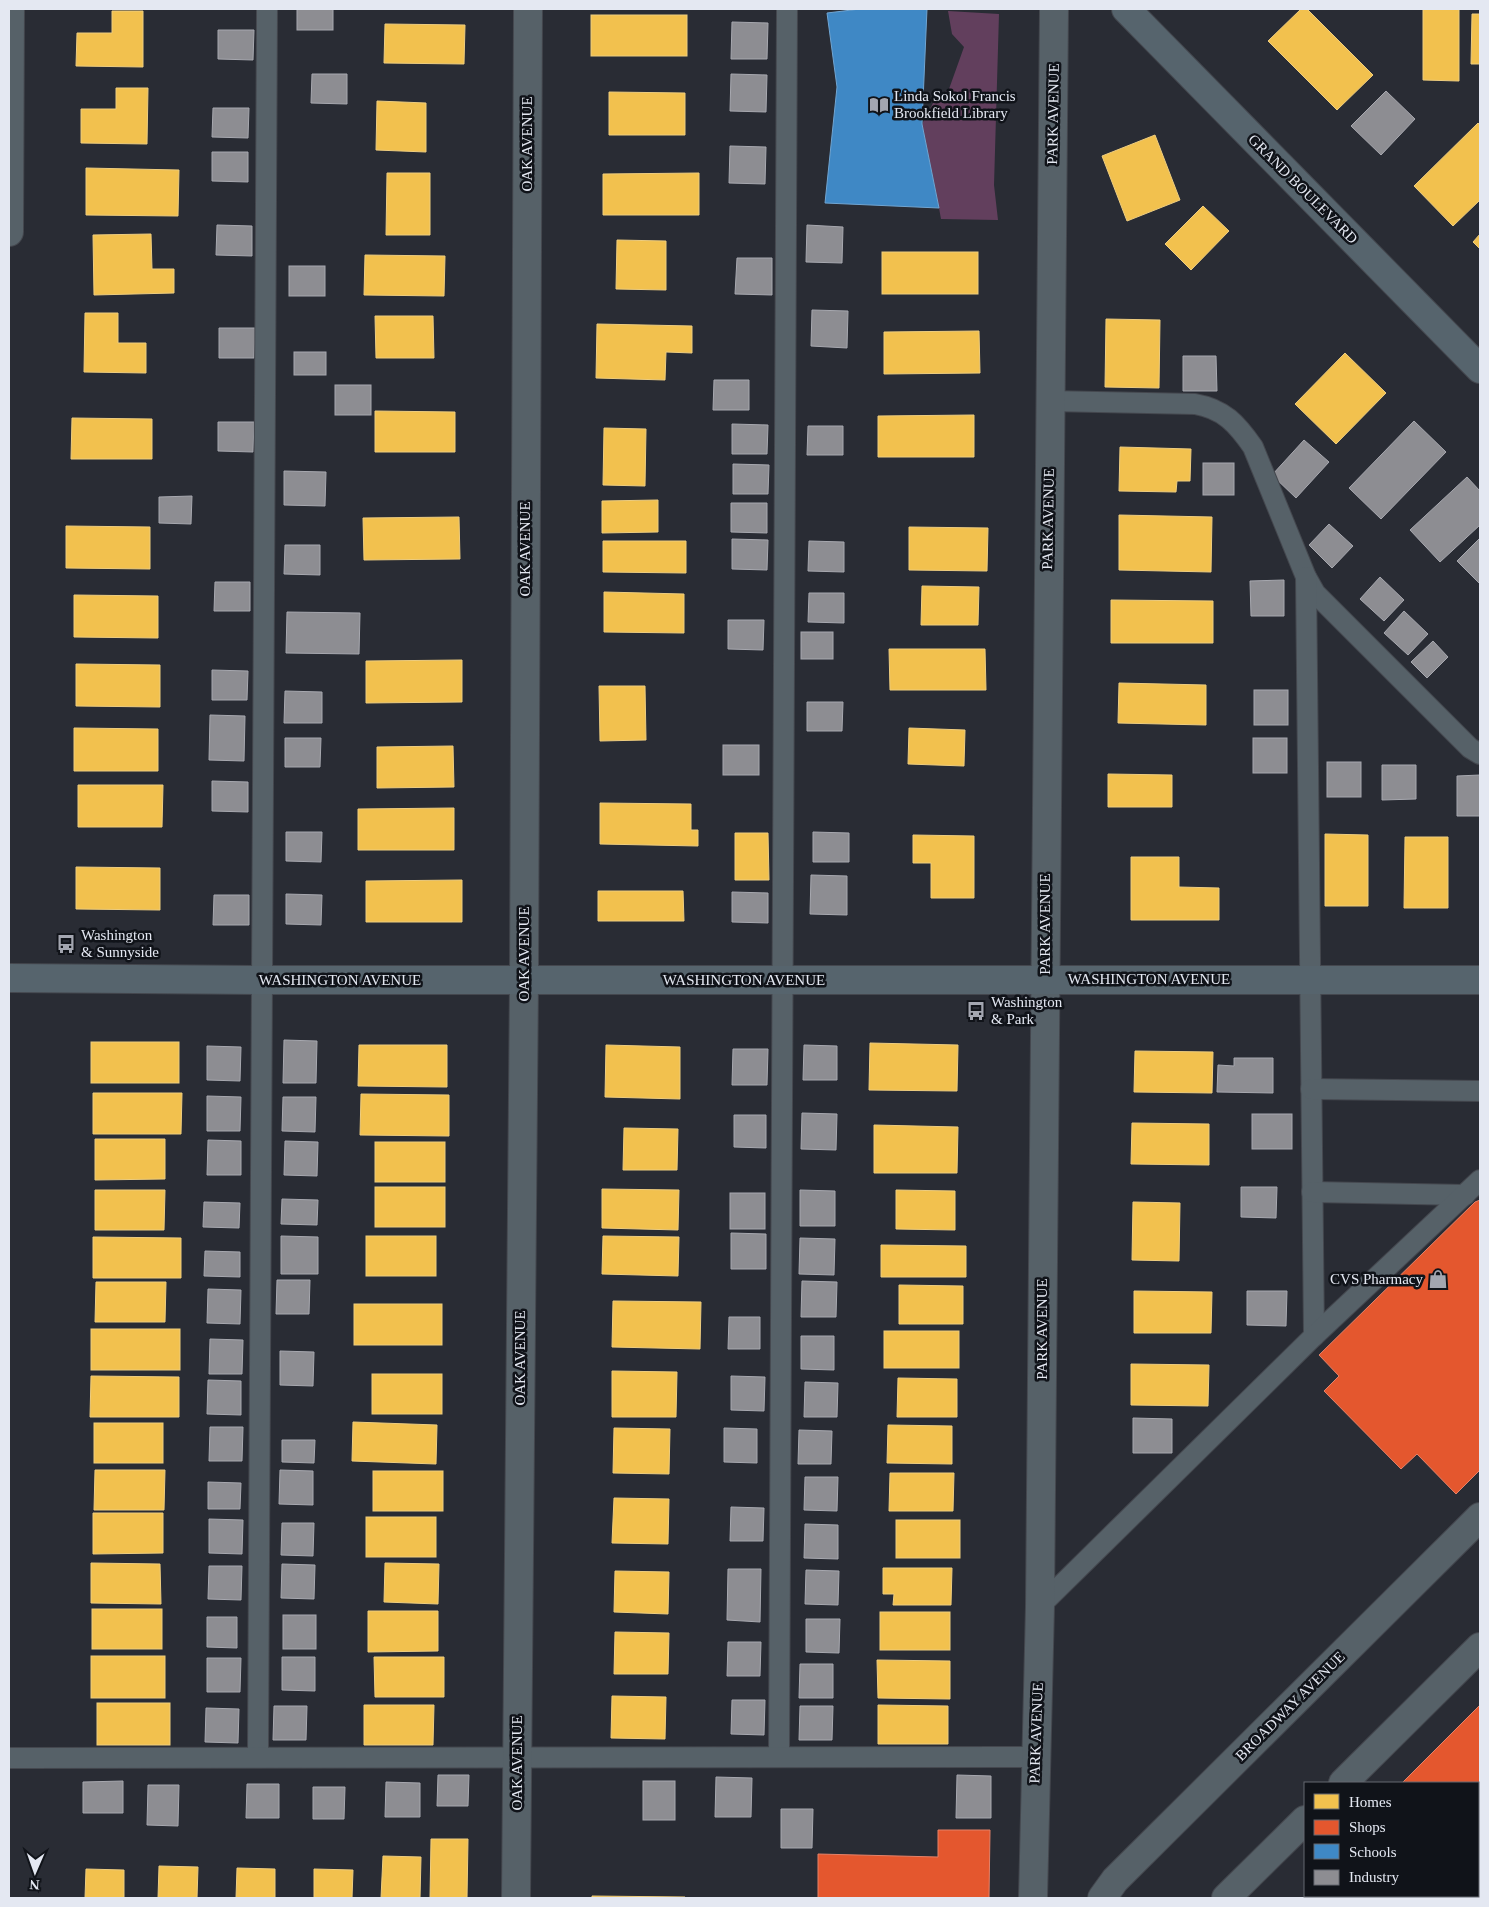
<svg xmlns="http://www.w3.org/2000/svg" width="1489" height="1907" font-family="Georgia,serif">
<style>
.green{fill:#623f5d}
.homes{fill:#f2c14e;stroke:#eecd7f}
.shops{fill:#e4572e;stroke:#e48269}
.schools{fill:#3f88c5;stroke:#70a5d2}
.industry{fill:#8d8d92;stroke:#a7a8af}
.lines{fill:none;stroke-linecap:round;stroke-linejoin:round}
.lane-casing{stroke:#44474e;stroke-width:22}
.street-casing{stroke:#44474e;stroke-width:30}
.secondary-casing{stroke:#44474e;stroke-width:30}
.lane{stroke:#566168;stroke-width:20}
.street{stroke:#566168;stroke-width:28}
.secondary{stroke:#56646d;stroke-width:28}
.labels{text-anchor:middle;stroke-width:5;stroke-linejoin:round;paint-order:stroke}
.poi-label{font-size:15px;fill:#e4e8f2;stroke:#101319;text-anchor:start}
.street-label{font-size:15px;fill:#e4e8f2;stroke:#101319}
</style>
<rect width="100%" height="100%" fill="#292c34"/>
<polygon class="green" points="948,11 999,14 994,185 998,220 941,219 939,208 922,124 934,101 949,89 964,47 952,34"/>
<g class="homes">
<polygon points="1301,9 1307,9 1373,75 1337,110 1268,41"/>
<polygon points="1423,9 1459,9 1459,81 1423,80"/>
<polygon points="112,11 143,11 143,67 76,66 77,33 112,33"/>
<polygon points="1472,14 1480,14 1480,64 1471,64"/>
<rect x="591" y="15" width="96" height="41"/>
<polygon points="385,24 465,25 464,64 384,63"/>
<polygon points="116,88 148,88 147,144 81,143 81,109 116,109"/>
<polygon points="609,92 685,93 685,135 609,135"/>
<polygon points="377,101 426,103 426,152 376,150"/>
<polygon points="1478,123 1480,125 1480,200 1453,226 1414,186"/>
<polygon points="1155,135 1180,200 1127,221 1102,156"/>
<polygon points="86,168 179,170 178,216 86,215"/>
<polygon points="387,173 430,173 430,235 386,235"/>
<polygon points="699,173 699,215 603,215 603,174"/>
<polygon points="1203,206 1229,231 1191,270 1165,244"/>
<polygon points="151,234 152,269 174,269 174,293 94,295 93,235"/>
<polygon points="1480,234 1480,249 1473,242"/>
<polygon points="617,240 666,241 666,290 616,289"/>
<rect x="882" y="252" width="96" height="42"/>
<polygon points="365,255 445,256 444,296 364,295"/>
<polygon points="85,313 118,313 118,343 146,343 146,373 84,372"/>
<polygon points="375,316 433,316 434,358 376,358"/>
<polygon points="1106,319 1160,320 1159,388 1105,387"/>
<polygon points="597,324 692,326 692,353 666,352 665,380 596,378"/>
<polygon points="979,331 980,373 884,374 884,332"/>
<polygon points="1345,353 1386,393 1336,444 1295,404"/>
<polygon points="375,411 455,412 455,452 375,452"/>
<polygon points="974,415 974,457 878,457 878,416"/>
<polygon points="72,418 152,419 152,459 71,459"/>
<polygon points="604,428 646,429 645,486 603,485"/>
<polygon points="1120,447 1191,449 1190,481 1177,481 1176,492 1119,491"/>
<polygon points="658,500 658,532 602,533 602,501"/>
<polygon points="1119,515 1212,517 1211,572 1119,570"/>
<polygon points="459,517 460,559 364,560 363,518"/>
<polygon points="66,526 150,527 150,569 66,568"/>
<polygon points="909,527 988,528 987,571 909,570"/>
<polygon points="603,541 686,541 686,573 603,572"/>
<polygon points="922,586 979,587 978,625 921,625"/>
<polygon points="604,592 684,594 684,633 604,632"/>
<polygon points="74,595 158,596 158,638 74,637"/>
<polygon points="1111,600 1213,601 1213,643 1111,643"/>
<polygon points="889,649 985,649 986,690 890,690"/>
<polygon points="462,660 462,702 366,703 366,661"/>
<polygon points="76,664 160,665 160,707 76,706"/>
<polygon points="1119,683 1206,685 1206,725 1118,723"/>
<polygon points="599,686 645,686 646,740 600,741"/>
<polygon points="74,728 158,729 158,771 74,771"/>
<polygon points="909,728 965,730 964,766 908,764"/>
<polygon points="453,746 454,787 377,788 377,747"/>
<polygon points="1108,774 1172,775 1172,807 1108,807"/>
<polygon points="78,785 163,785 162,827 78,827"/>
<polygon points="600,803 691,804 691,830 698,830 698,846 600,844"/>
<polygon points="454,808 454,850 358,850 358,809"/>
<polygon points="735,833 768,833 769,880 735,880"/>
<polygon points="1325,834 1368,835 1368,906 1325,906"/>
<polygon points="913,835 974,836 974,898 931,898 931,863 913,863"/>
<polygon points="1405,837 1448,837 1448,908 1404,908"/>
<polygon points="1131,857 1179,857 1179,887 1219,888 1219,920 1131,920"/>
<polygon points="76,867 160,868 160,910 76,909"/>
<polygon points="462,880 462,922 366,922 366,881"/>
<polygon points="598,891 683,891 684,921 598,921"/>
<rect x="91" y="1042" width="88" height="41"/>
<polygon points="870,1043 958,1045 957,1091 869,1090"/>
<polygon points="359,1045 447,1045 447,1087 358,1086"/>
<polygon points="606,1045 680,1047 680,1099 605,1097"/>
<polygon points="1135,1051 1213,1052 1212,1093 1134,1092"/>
<polygon points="93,1093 182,1093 181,1134 93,1134"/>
<polygon points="361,1094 449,1095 449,1136 360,1135"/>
<polygon points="1132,1123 1209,1124 1209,1165 1131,1164"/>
<polygon points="874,1125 958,1127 957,1173 874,1173"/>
<polygon points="624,1128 678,1129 677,1170 623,1170"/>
<polygon points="95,1139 165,1139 165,1179 95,1180"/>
<rect x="375" y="1142" width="70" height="40"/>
<rect x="375" y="1187" width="70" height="40"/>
<polygon points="602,1189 679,1190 678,1230 602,1228"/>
<polygon points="95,1190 165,1190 164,1230 95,1230"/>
<polygon points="896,1190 955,1191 955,1230 896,1229"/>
<polygon points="1133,1202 1180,1203 1179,1261 1132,1260"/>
<rect x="366" y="1236" width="70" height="40"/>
<polygon points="603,1236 679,1237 678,1276 602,1274"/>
<polygon points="93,1237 181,1238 181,1278 93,1278"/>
<polygon points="881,1245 966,1246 966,1277 881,1277"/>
<polygon points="96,1282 166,1282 165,1322 95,1322"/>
<polygon points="899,1285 963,1286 963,1324 899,1324"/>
<polygon points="1134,1291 1212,1292 1211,1333 1134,1333"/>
<polygon points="613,1301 701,1302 700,1349 612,1347"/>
<rect x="354" y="1304" width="88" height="41"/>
<rect x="91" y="1329" width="89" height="41"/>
<rect x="884" y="1331" width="75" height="37"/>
<polygon points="1131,1364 1209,1365 1208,1406 1131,1405"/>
<polygon points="612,1371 677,1372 676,1417 612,1417"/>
<rect x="372" y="1374" width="70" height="40"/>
<polygon points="91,1376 179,1377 179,1417 90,1417"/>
<polygon points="898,1378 957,1379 957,1417 897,1417"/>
<polygon points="353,1422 437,1425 436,1464 352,1461"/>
<rect x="94" y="1423" width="69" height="40"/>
<polygon points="888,1425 952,1426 952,1464 887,1463"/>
<polygon points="614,1428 670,1429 669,1474 613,1473"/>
<polygon points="95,1470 165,1470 164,1510 94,1510"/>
<rect x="373" y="1471" width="70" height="40"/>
<polygon points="890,1473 954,1473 953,1511 889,1511"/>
<polygon points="614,1498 669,1499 668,1544 612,1543"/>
<polygon points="93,1513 163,1513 163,1553 93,1554"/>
<rect x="366" y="1517" width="70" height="40"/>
<rect x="896" y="1520" width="64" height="38"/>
<polygon points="91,1563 160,1564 161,1604 91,1603"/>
<polygon points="385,1563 439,1564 438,1604 384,1602"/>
<polygon points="883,1568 952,1568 951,1605 893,1605 894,1594 883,1594"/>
<polygon points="615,1571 669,1572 668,1614 614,1612"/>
<rect x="92" y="1609" width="70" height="40"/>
<polygon points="368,1611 438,1611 438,1651 368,1652"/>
<rect x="880" y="1612" width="70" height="38"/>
<polygon points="615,1632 669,1633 668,1674 614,1674"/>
<rect x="91" y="1656" width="74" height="42"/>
<polygon points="374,1657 444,1657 444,1697 375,1697"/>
<polygon points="877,1660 950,1661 950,1699 878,1698"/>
<polygon points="612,1696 666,1697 665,1739 611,1738"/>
<rect x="97" y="1703" width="73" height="42"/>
<polygon points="364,1705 434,1705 433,1745 364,1745"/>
<polygon points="878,1705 948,1706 948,1744 878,1744"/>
<polygon points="431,1839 468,1839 467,1898 430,1898"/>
<polygon points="383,1856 421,1857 420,1898 381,1898"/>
<polygon points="159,1866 198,1867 197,1898 158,1898"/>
<polygon points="237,1868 275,1869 275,1898 236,1898"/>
<polygon points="86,1869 124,1870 124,1898 85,1898"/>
<polygon points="314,1869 353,1870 352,1898 314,1898"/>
<polygon points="592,1896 685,1897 685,1898 592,1898"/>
</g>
<g class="shops">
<polygon points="1480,1200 1480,1470 1456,1494 1417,1454 1401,1469 1324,1391 1339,1376 1319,1355 1475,1202"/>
<polygon points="1480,1705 1480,1898 1325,1898 1322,1896 1478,1896 1478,1783 1402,1783"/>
<polygon points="938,1830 990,1830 989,1898 818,1898 818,1854 938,1857"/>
</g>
<polygon class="schools" points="860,9 927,9 922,124 939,208 825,203 837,87 827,13"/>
<g class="industry">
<rect x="297" y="9" width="36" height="21"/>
<polygon points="732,22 768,23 767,59 731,59"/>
<polygon points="218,30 254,30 253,60 218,59"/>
<polygon points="312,74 347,74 347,104 311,103"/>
<polygon points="731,74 767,75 766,112 730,111"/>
<polygon points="1386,91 1415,119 1381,155 1351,126"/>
<polygon points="213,108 249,108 248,138 212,137"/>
<polygon points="730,146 766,147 765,184 729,183"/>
<polygon points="212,152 248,152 248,182 212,181"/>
<polygon points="217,225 252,226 252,256 216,255"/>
<polygon points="807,225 843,227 842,263 806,262"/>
<polygon points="737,258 772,258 772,295 735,294"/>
<rect x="289" y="266" width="36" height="30"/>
<polygon points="812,310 848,311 847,348 811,346"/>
<polygon points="219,328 255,328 254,358 219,358"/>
<rect x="294" y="352" width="32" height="23"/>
<polygon points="1183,356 1216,356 1217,391 1183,391"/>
<polygon points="714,380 749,380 749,410 713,410"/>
<rect x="335" y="385" width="36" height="30"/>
<polygon points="1414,421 1446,452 1381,519 1349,488"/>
<polygon points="218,422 254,422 253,452 218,451"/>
<polygon points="732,424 768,425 767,454 732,454"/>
<polygon points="808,426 843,426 843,455 807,455"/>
<polygon points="1304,440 1329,462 1296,498 1272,475"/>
<rect x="1203" y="463" width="31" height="32"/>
<polygon points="733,464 769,465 768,494 733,494"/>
<polygon points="284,471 326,472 325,506 284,505"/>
<polygon points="1467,477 1480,491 1480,525 1440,562 1410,530"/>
<polygon points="192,496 191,524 159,523 159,497"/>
<polygon points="731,503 767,503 767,533 731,532"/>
<polygon points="1329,524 1353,546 1332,568 1309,545"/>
<polygon points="1480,538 1480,584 1457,561"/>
<polygon points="732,539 768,540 767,570 732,569"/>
<polygon points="809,541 844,542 844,572 808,571"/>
<polygon points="285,545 320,545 320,575 284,574"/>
<polygon points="1380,577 1404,600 1384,621 1360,599"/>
<polygon points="1284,580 1284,616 1251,616 1250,581"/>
<polygon points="215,582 250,582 250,611 214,611"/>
<polygon points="809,593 844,593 844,623 808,622"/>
<polygon points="1404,611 1428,634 1408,655 1384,633"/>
<polygon points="287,612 360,613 359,654 286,653"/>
<polygon points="728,620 764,620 763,650 728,649"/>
<rect x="801" y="632" width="32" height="27"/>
<polygon points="1433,641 1448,657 1427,678 1411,662"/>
<polygon points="212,670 248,671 247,700 212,700"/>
<rect x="1254" y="690" width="34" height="35"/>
<polygon points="285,691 322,692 322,723 284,723"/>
<polygon points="807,702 843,702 842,731 807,731"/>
<polygon points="210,715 245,716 244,761 209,760"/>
<polygon points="285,738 321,738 320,767 285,767"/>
<rect x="1253" y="738" width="34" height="35"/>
<rect x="723" y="745" width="36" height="30"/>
<rect x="1327" y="762" width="34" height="35"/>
<polygon points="1382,765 1416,765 1416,799 1382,800"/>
<polygon points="1480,775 1480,816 1457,816 1457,776"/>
<polygon points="212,781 248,782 248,812 212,811"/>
<polygon points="286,832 322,832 321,862 286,861"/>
<polygon points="813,832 849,833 849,862 813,862"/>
<polygon points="811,875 847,876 847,915 810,914"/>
<polygon points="732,892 768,893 768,923 732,922"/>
<polygon points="286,894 322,895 321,925 286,924"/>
<polygon points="214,895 249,895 249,925 213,925"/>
<polygon points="284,1040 317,1041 316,1083 283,1083"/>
<polygon points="804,1045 837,1046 837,1080 803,1080"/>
<polygon points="207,1046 241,1047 240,1081 207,1080"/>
<polygon points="733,1049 768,1049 767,1085 732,1085"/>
<polygon points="1234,1058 1273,1058 1273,1093 1217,1092 1218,1065 1234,1066"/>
<polygon points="207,1096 241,1097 240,1131 207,1131"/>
<polygon points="283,1097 316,1097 315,1132 282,1131"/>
<polygon points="802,1113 837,1114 836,1150 801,1149"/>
<rect x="1252" y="1114" width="40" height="35"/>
<polygon points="734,1115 766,1115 766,1148 734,1147"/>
<polygon points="208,1140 241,1141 241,1175 207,1175"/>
<polygon points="285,1141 318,1142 317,1176 284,1175"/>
<polygon points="1241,1187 1277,1187 1276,1218 1241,1217"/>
<polygon points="800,1190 835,1191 835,1226 800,1226"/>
<rect x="730" y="1193" width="35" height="36"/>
<polygon points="282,1199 318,1200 317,1225 281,1224"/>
<polygon points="204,1202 240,1203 239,1228 203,1227"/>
<polygon points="731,1233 766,1234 766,1269 731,1269"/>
<polygon points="281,1236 318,1237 318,1274 281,1274"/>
<polygon points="800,1238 835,1239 834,1275 799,1274"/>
<polygon points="205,1251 240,1252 240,1277 204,1276"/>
<polygon points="277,1280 310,1280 309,1314 276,1314"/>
<polygon points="802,1281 837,1282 836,1317 801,1317"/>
<polygon points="208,1289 241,1290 240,1324 207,1323"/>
<polygon points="1247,1291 1287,1291 1286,1326 1247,1325"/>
<polygon points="729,1317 760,1317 760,1349 728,1349"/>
<polygon points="801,1336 834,1336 834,1370 801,1369"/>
<polygon points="210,1339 243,1340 242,1374 209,1374"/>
<polygon points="280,1351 314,1352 313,1386 280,1385"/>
<polygon points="731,1376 765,1377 764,1411 731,1410"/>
<polygon points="208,1380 241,1381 241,1415 207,1414"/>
<polygon points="805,1382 838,1383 837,1417 804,1417"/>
<polygon points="1133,1418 1172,1419 1172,1453 1133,1453"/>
<polygon points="210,1427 243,1427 242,1461 209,1461"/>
<polygon points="724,1428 757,1429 757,1463 724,1462"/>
<polygon points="799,1430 832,1431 831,1464 798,1464"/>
<polygon points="282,1440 315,1440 314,1463 282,1462"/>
<polygon points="280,1470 313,1471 313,1505 279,1504"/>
<polygon points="805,1477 838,1477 837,1511 804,1510"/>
<polygon points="208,1482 241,1483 240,1509 208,1509"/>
<polygon points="731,1507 764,1508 763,1541 730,1541"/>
<polygon points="209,1519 243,1520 242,1554 209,1553"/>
<polygon points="282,1523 314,1523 313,1556 281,1555"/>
<polygon points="805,1524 838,1525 838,1559 804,1558"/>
<polygon points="282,1564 315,1565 314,1599 281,1598"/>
<polygon points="209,1566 242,1566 241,1600 208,1599"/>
<polygon points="728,1569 761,1569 760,1622 727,1620"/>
<polygon points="806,1570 839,1571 838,1605 805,1604"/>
<rect x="283" y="1615" width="33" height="34"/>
<polygon points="207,1617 237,1617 237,1648 207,1647"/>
<polygon points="806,1619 840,1619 839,1653 806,1652"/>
<polygon points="728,1642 761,1642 760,1676 727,1676"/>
<polygon points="282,1657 315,1657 315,1691 282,1690"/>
<polygon points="207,1658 241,1658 240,1692 207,1692"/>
<polygon points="800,1664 833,1664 833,1698 799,1698"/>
<polygon points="732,1700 765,1700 764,1735 731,1734"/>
<polygon points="274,1706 307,1706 306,1740 273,1740"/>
<polygon points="800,1706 833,1706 832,1740 799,1740"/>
<polygon points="206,1708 239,1709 238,1743 205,1742"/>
<polygon points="438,1775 469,1775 468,1806 437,1806"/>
<polygon points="957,1775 991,1776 991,1818 956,1818"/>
<polygon points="716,1777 752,1778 751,1817 715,1817"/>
<polygon points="123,1781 123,1813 83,1813 83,1782"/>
<rect x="643" y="1781" width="32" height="39"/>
<polygon points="386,1782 420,1783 420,1817 385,1817"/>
<polygon points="247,1784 279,1784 279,1818 246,1818"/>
<polygon points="148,1785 179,1785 178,1826 147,1825"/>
<polygon points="313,1787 345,1787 344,1819 313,1819"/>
<polygon points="781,1809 813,1809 812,1848 781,1848"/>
</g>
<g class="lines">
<g class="lane-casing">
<g id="lane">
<path d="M1049,401L1195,404C1224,409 1237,424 1253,447L1306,577L1315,593L1470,748L1480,754"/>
<polyline points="1306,577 1314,1336"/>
<polyline points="1311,1089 1480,1091"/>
<polyline points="1312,1192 1465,1195"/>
<polyline points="1040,1606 1314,1336 1480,1180"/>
<polyline points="258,1756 267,9"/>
<polyline points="779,1757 787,9"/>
<polyline points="9,1758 1035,1757"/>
</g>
</g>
<g class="street-casing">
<g id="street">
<polyline points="9,232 10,9"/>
<polyline points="1343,1783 1480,1647"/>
<polyline points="516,1898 524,980 528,9"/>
<polyline points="1033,1898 1040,1606 1054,9"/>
<polyline points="1102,1898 1115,1880 1480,1517"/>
<polyline points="1226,1898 1305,1820"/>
</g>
</g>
<g class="secondary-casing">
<g id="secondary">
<polyline points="1126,9 1480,369"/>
<polyline points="9,978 262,980 1480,980"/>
</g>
</g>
<use href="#lane" class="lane"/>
<use href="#street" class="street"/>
<use href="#secondary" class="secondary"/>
</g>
<defs>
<g id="library-bare" transform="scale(1.5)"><path d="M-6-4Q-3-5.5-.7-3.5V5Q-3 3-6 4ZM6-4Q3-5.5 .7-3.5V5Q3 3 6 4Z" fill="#a3a6b0" stroke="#101319" stroke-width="2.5" paint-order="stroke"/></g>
<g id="bus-bare" transform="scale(1.5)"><path d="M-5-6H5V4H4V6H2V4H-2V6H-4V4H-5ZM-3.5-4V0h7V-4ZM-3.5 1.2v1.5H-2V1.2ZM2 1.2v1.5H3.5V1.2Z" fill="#a3a6b0" stroke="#101319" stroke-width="2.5" paint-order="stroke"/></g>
<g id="shop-bare" transform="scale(1.5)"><path d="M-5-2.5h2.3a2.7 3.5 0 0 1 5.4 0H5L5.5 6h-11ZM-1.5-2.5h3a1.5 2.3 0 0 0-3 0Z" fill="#a3a6b0" stroke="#101319" stroke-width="2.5" paint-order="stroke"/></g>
</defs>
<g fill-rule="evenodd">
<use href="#library-bare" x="879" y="105"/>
<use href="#bus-bare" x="66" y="944"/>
<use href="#bus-bare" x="976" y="1011"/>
<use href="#shop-bare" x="1438" y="1279"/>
</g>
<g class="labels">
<g class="poi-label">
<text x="894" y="101">Linda Sokol Francis<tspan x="894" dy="17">Brookfield Library</tspan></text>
<text x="81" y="940">Washington<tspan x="81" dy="17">&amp; Sunnyside</tspan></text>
<text x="991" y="1007">Washington<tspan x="991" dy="17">&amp; Park</tspan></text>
<text x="1423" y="1284" text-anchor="end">CVS Pharmacy</text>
</g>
<g class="street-label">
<text transform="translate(1053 114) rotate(-89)" y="5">PARK AVENUE</text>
<text transform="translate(527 144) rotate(-90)" y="5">OAK AVENUE</text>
<text transform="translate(1303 189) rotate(45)" y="5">GRAND BOULEVARD</text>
<text transform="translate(1048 519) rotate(-89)" y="5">PARK AVENUE</text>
<text transform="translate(525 549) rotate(-90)" y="5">OAK AVENUE</text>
<text transform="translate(1045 924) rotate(-90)" y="5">PARK AVENUE</text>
<text transform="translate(524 954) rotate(-90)" y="5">OAK AVENUE</text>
<text x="1149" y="984">WASHINGTON AVENUE</text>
<text x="340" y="985">WASHINGTON AVENUE</text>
<text x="744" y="985">WASHINGTON AVENUE</text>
<text transform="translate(1042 1329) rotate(-90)" y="5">PARK AVENUE</text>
<text transform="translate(520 1358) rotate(-90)" y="5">OAK AVENUE</text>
<text transform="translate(1290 1706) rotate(-45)" y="5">BROADWAY AVENUE</text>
<text transform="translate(1036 1733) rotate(-88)" y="5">PARK AVENUE</text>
<text transform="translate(517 1763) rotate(-90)" y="5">OAK AVENUE</text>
</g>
</g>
<rect width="1489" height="1907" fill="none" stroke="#e4e8f2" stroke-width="20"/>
<rect x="1304" y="1782" width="175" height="115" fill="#101319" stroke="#656870"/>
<rect x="1314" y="1794" width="25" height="15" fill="#f2c14e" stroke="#656870"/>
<text x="1349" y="1807" font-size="15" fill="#e4e8f2">Homes</text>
<rect x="1314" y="1820" width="25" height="15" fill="#e4572e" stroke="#656870"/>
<text x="1349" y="1832" font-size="15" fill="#e4e8f2">Shops</text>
<rect x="1314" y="1844" width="25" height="15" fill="#3f88c5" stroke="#656870"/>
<text x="1349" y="1857" font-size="15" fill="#e4e8f2">Schools</text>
<rect x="1314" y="1870" width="25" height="15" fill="#8d8d92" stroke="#656870"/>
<text x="1349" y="1882" font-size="15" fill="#e4e8f2">Industry</text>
<g transform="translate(35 1872) rotate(182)" stroke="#101319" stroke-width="4" paint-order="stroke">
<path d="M0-4L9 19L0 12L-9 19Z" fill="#e4e8f2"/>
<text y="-8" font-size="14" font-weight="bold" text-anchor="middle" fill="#e4e8f2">N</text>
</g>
</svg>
